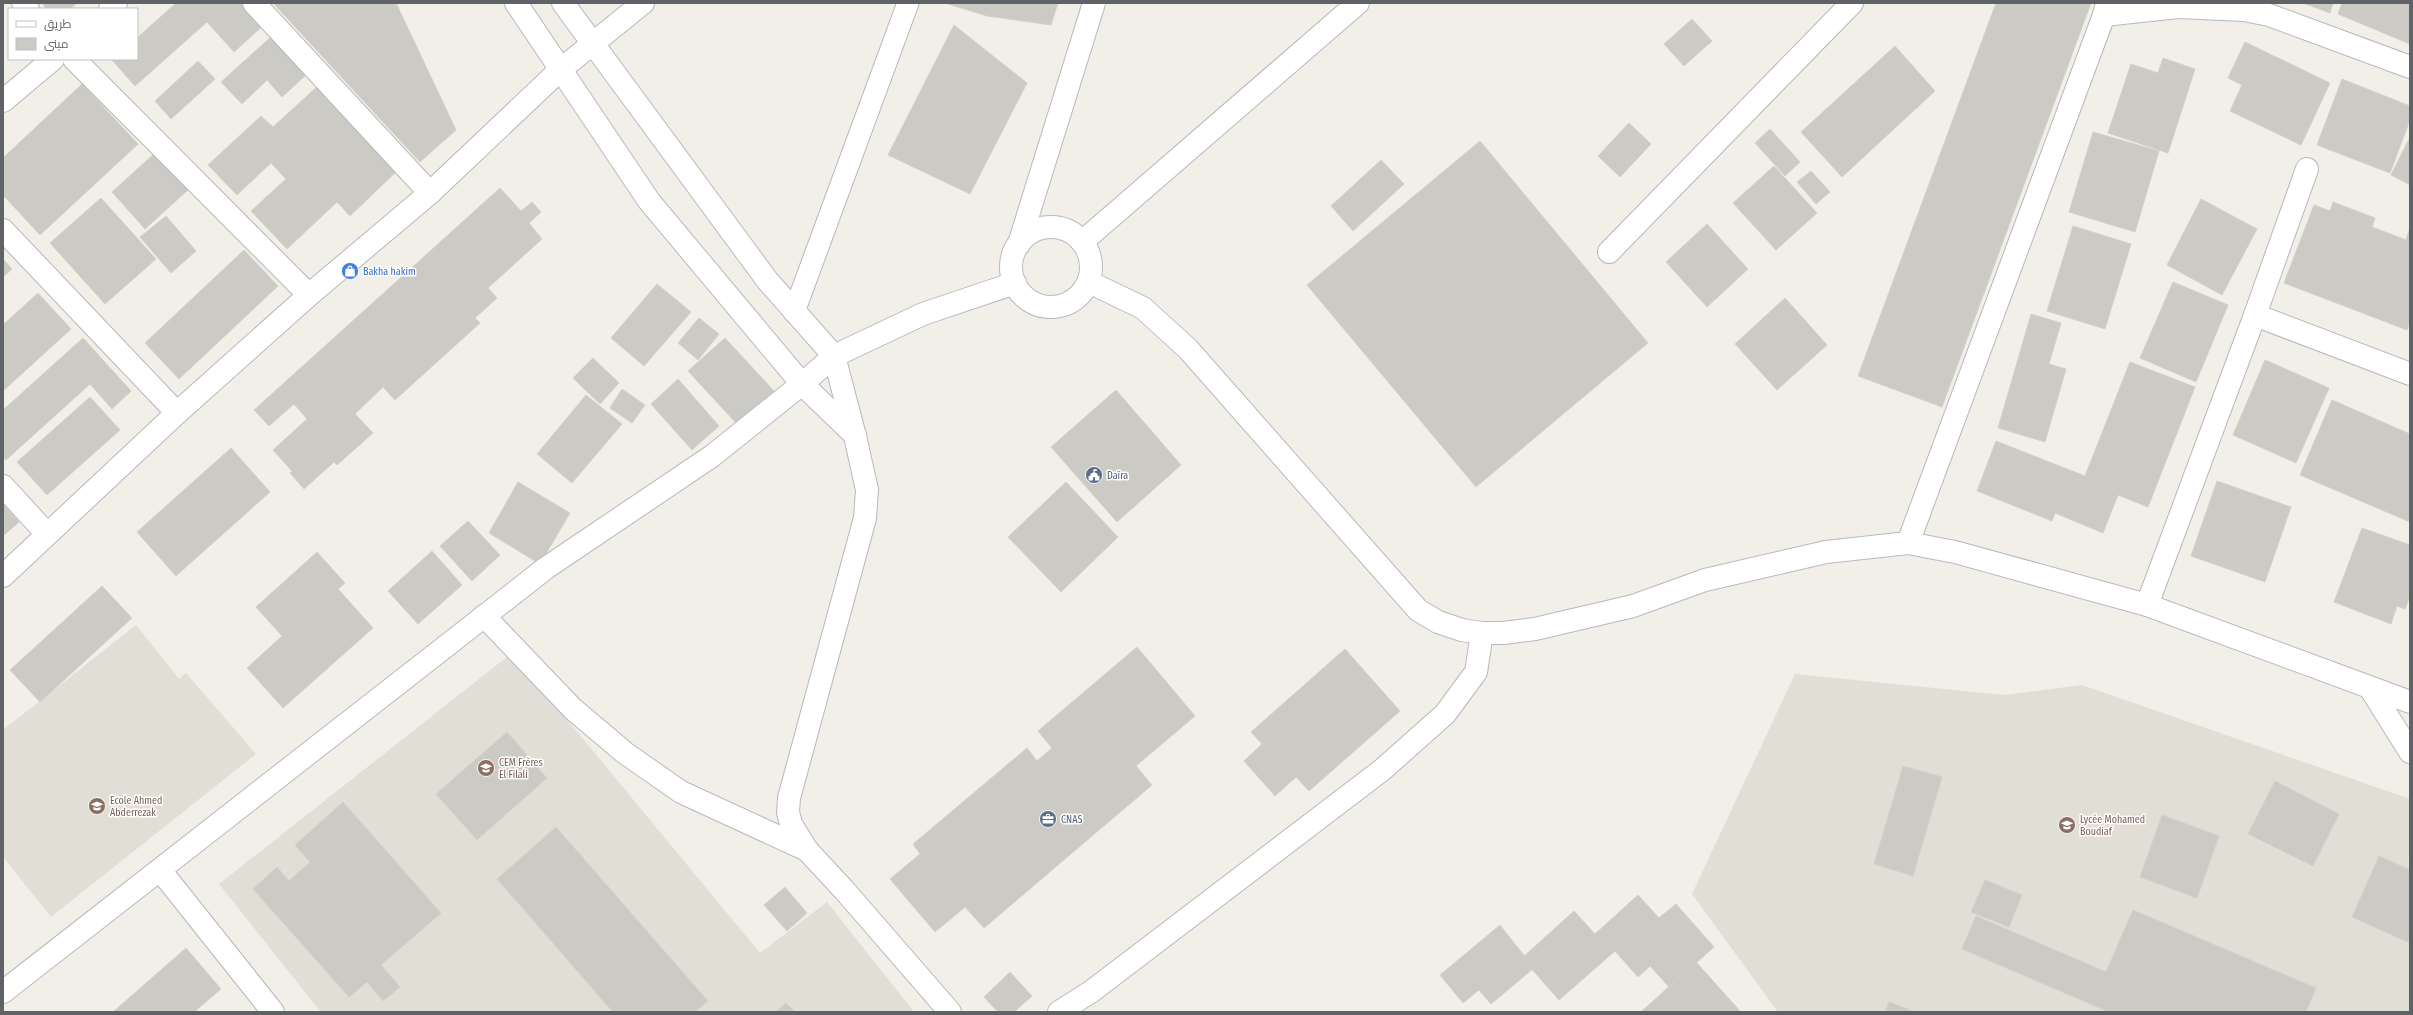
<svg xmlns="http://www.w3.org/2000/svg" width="2413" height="1015" font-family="'Fira Sans Condensed',Cairo,sans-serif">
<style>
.education{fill:#e1ded6}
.building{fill:#cccac5;stroke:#d6d1c6}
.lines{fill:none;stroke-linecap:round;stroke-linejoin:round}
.lane-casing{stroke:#b5b8bc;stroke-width:23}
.street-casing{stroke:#b5b8bc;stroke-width:24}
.secondary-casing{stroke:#b6babf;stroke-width:24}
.lane{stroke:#fff;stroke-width:21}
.street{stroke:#fff;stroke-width:22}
.secondary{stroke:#fff;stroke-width:22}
.labels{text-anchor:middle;stroke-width:3;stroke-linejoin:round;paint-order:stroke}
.shop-label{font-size:10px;fill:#366cbe;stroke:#fff;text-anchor:start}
.service-label{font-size:10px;fill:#4e5e75;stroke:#fff;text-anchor:start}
.education-label{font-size:10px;fill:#785e54;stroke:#fff;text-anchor:start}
</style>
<rect width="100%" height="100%" fill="#f1efe8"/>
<g class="education">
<polygon points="136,625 179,679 186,673 256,754 51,917 3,857 3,730"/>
<polygon points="512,653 760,953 827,902 914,1012 321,1012 219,884"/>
<polygon points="1795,674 2004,695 2082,685 2410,799 2410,851 2408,859 2410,859 2410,1012 1778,1012 1692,894"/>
</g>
<g class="building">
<polygon points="42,3 77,3 70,9 47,9"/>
<polygon points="176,3 246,3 265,24 234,52 207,22 135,86 112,60 137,59 137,38"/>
<polygon points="273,3 396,3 456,130 420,162"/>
<polygon points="945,3 1058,3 1051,25 987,16"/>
<polygon points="1996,3 2091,3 1942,407 1858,376"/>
<polygon points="2303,3 2333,3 2330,13"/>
<polygon points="2342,3 2410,3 2410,44 2338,14"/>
<polygon points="1692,19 1712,41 1684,66 1664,44"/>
<polygon points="954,25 1027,83 970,194 888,155"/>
<polygon points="272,36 307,74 282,97 267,80 242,104 221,82"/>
<polygon points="2245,42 2330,83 2301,145 2230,111 2242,85 2228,78"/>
<polygon points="1895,46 1935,91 1842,177 1801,132"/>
<polygon points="2163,58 2195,69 2168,153 2108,133 2131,64 2158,73"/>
<polygon points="198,61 215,79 171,119 155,101"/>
<polygon points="2342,79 2410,106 2410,120 2390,173 2317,145"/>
<polygon points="82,84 138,144 40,235 3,195 3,158"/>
<polygon points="320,84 399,169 350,216 337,202 287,249 251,211 286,179 271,163 237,195 208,165 261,116 273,127"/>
<polygon points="1629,123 1651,144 1620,177 1598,156"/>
<polygon points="1770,129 1800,162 1785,176 1755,143"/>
<polygon points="2093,132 2159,151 2135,232 2069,212"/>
<polygon points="2410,137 2410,185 2391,175"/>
<polygon points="1480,141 1648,343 1476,487 1307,285"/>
<polygon points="156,152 189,189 145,229 112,192"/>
<polygon points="1381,160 1404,184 1353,231 1331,206"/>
<polygon points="1774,166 1817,213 1776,250 1733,203"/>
<polygon points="1811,171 1830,192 1816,204 1797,182"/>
<polygon points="500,188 521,211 532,202 541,212 529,223 542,239 488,288 497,298 475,318 480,323 395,400 383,387 355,414 373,433 337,465 334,462 304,489 290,473 292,471 273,450 307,419 294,404 269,426 254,410"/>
<polygon points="101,198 156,259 105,304 50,243"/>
<polygon points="2201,199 2257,229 2222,295 2167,265"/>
<polygon points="2333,202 2375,218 2372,227 2406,240 2410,228 2410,321 2407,330 2284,283 2314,205 2330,211"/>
<polygon points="166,216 196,251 171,273 140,237"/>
<polygon points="1707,224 1748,269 1707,307 1666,262"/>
<polygon points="2073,226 2131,244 2105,329 2047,311"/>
<polygon points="244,250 278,286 179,379 145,343"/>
<polygon points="3,259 12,269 3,277"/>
<polygon points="2173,282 2228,305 2196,382 2140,358"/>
<polygon points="657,284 691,312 644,366 611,338"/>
<polygon points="38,293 71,329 3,391 3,325"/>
<polygon points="1785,298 1827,345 1777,390 1735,344"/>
<polygon points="2031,314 2061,323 2049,364 2066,369 2045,442 1998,428"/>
<polygon points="699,318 719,334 698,360 678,343"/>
<polygon points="83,338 131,391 112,409 90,384 6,460 3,456 3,410"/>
<polygon points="725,338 774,391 737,424 688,371"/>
<polygon points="593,358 619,383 600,404 573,378"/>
<polygon points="2265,360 2329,388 2296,463 2233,435"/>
<polygon points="2130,362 2195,387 2148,507 2118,495 2103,533 2055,513 2052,521 1977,491 1996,441 2085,476"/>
<polygon points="678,379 719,426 692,450 651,404"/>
<polygon points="622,389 645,405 632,423 610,408"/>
<polygon points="1116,390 1181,465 1117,522 1051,447"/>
<polygon points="586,395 622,424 572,483 537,454"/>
<polygon points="90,397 120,430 47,495 17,462"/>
<polygon points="2332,400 2410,434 2410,522 2300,475"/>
<polygon points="231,448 270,492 176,576 137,532"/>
<polygon points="2217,481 2291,507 2265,582 2191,556"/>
<polygon points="518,482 570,513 540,564 489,533"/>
<polygon points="1066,482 1118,537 1061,592 1008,537"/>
<polygon points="3,504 19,522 3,536"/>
<polygon points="468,521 500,555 472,581 440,546"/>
<polygon points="2362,528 2410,545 2410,596 2405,609 2397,606 2391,624 2334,602"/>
<polygon points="432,551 462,585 418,624 388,591"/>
<polygon points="317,552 345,583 338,589 373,628 283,708 247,668 282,636 256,607"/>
<polygon points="102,586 132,618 40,702 10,670"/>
<polygon points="1137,647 1195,716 1136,766 1152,785 984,928 965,907 935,932 890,879 920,854 913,844 1027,748 1037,761 1052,748 1038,731"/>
<polygon points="1345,649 1400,711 1309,791 1296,777 1275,796 1244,761 1262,744 1251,732"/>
<polygon points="507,732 547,778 477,840 436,794"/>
<polygon points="1903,766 1942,777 1913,876 1874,864"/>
<polygon points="2275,781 2339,814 2313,866 2248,834"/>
<polygon points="343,802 441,913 381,965 400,987 383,1001 367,982 349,997 253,889 277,867 289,881 310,862 295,845"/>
<polygon points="2162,815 2219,836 2197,898 2140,877"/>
<polygon points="556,827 708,1001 695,1012 613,1012 497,879"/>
<polygon points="2379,856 2410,870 2410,943 2352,917"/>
<polygon points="1985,880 2022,895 2009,927 1971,912"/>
<polygon points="785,887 807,913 787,931 764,905"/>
<polygon points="1638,895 1659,918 1676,904 1714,947 1669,987 1650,966 1638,977 1615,951 1559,1000 1522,958 1574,911 1595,934"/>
<polygon points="2133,910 2316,988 2306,1012 2109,1012 1962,949 1976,916 2106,972"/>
<polygon points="1500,925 1534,968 1491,1004 1479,990 1463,1003 1440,975"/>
<polygon points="186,948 221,989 194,1012 113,1012"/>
<polygon points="1696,962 1740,1011 1641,1012"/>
<polygon points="1010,972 1032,996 1014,1012 998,1012 984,997"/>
<polygon points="1889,1002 1915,1012 1885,1012"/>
<polygon points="786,1003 795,1012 776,1012"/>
</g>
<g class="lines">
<g class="lane-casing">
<polyline id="lane" points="794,312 908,3"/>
</g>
<g class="street-casing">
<g id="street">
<polyline points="23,3 28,9"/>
<polyline points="254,3 430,193"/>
<polyline points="110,9 116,3"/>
<polyline points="2104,15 2178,7 2244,10 2269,15 2410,67"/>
<polyline points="74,59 309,295"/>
<polyline points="3,101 53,59"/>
<polyline points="3,230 177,413"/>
<polyline points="1082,242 1358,3"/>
<polyline points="1019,244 1094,3"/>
<polyline points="1609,252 1852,3"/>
<polyline points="2255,315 2307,169"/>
<polyline points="834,356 855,436 867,490 865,518 789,798 788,812 791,824 807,850 845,891 950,1012"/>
<polyline points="802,384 855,435"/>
<polyline points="3,486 47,534"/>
<polyline points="1908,543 2104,15 2107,3"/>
<polyline points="3,576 177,413 309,295 430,193 560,70 643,3"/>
<polyline points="2147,605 2255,315 2410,374"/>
<polyline points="484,616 573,709 625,753 681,792 807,850"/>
<polyline points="2370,688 2410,752"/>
<polyline points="160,870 273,1012"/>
<polyline points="1059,1012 1092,991 1382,770 1445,714 1476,672 1482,633"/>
</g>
</g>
<g class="secondary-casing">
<g id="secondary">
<polyline points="516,3 649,201 802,384"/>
<polyline points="563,3 767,280 834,356"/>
<circle cx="1051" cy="267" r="40"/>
<polyline points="1089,282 1143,308 1188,349 1418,610 1438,622 1462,630 1482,633 1503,633 1535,629 1633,606 1705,580 1826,552 1908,543 1955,552 2147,605 2410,702"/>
<polyline points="3,992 546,568 712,456 802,384 834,356 923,314 1015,283"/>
</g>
</g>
<use href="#lane" class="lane"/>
<use href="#street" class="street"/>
<use href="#secondary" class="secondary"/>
</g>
<defs>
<g id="shop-disc" transform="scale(0.9)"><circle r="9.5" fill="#3f7fe0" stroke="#fff"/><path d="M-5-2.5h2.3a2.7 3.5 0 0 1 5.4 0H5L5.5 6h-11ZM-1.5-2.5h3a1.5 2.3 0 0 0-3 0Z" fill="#fff"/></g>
<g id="civic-disc" transform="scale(0.9)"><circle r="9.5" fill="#5c6f8a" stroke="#fff"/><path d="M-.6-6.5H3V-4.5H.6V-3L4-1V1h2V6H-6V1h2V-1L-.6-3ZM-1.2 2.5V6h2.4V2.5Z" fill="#fff"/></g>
<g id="school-disc" transform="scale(0.9)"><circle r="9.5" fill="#8d6e63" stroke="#fff"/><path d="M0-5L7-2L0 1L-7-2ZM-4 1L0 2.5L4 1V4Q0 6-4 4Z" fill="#fff"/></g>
<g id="office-disc" transform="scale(0.9)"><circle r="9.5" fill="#5c6f8a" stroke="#fff"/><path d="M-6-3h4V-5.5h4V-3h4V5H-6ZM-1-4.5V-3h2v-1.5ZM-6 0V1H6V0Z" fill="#fff"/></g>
</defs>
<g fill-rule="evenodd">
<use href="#shop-disc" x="350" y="271"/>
<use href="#civic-disc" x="1094" y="475"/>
<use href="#school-disc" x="486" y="768"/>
<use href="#school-disc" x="97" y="806"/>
<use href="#office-disc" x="1048" y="819"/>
<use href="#school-disc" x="2067" y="825"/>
</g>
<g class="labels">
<g class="shop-label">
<text x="363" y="275">Bakha hakim</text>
</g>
<g class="service-label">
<text x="1107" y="479">Daïra</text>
<text x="1061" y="823">CNAS</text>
</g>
<g class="education-label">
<text x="499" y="766">CEM Frères<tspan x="499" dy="12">El Filali</tspan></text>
<text x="110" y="804">Ecole Ahmed<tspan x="110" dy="12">Abderrezak</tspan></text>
<text x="2080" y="823">Lycée Mohamed<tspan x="2080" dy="12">Boudiaf</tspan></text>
</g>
</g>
<rect width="2413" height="1015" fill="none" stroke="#5f6368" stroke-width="8"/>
<rect x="8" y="8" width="130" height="52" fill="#ffffff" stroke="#bfc1c3"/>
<rect x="16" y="21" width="20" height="6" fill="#ffffff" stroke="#bfc1c3"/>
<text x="44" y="28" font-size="12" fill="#5f6368">طريق</text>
<rect x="16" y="38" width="20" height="12" fill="#cccac5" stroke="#bfc1c3"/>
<text x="44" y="48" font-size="12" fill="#5f6368">مبنى</text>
</svg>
